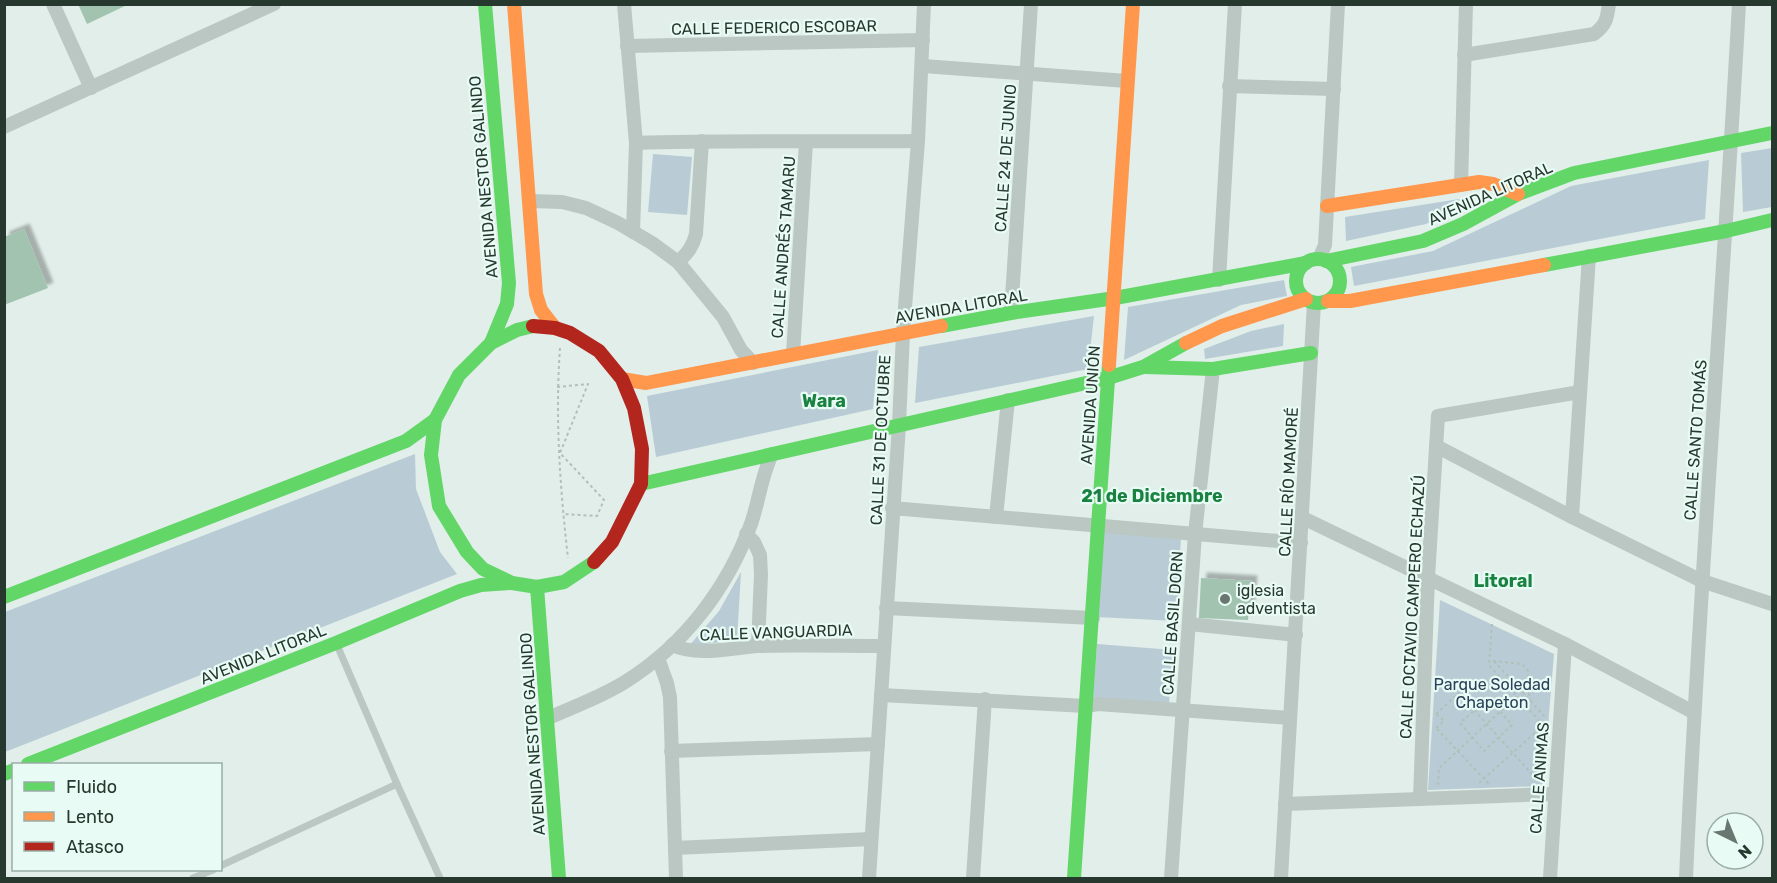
<svg xmlns="http://www.w3.org/2000/svg" width="1777" height="883" font-family="Rubik,sans-serif">
<style>
.green{fill:#b9ccd5}
.building{fill:#a1c3b0;filter:url(#shadow)}
.lines{fill:none;stroke-linecap:round;stroke-linejoin:round}
.path{stroke:#b2c0ba;stroke-width:2;stroke-dasharray:3 3;stroke-linecap:butt}
.lane{stroke:#bac7c2;stroke-width:7}
.street{stroke:#bac7c2;stroke-width:14}
.fast{stroke:#63d668;stroke-width:14}
.slow{stroke:#ff974d;stroke-width:14}
.jam{stroke:#b3261e;stroke-width:14}
.poi-dot{fill:#687870;stroke:#e8fbf5;stroke-width:2}
.labels{text-anchor:middle;stroke-width:4.5;stroke-linejoin:round;paint-order:stroke}
.street-label{font-size:16px;fill:#27382f;stroke:#e8fbf5}
.poi-label{font-size:16px;fill:#27382f;stroke:#e8fbf5;text-anchor:start}
.park-label{font-size:16px;fill:#294159;stroke:#e8fbf5}
.neighbourhood-label{font-size:18px;font-weight:bold;fill:#198240;stroke:#e8fbf5}
</style>
<defs>
<filter id="shadow"><feDropShadow dx="5.5" dy="-5.5" stdDeviation="1.5" flood-color="#0004"/></filter>
</defs>
<rect width="100%" height="100%" fill="#e1eeea"/>
<g class="green">
<polygon points="1772,148 1772,207 1743,212 1741,153"/>
<polygon points="653,154 692,157 687,215 648,212"/>
<polygon points="1709,160 1705,219 1354,286 1351,267 1433,251 1571,186"/>
<polygon points="1472,197 1474,202 1426,224 1346,241 1345,217"/>
<polygon points="1284,280 1287,296 1241,305 1124,360 1128,307"/>
<polygon points="1094,316 1088,369 915,403 919,347"/>
<polygon points="1284,324 1283,346 1205,359 1204,349 1251,331"/>
<polygon points="878,350 873,409 656,457 647,396"/>
<polygon points="415,454 416,489 440,552 457,574 5,752 5,612"/>
<polygon points="1101,532 1181,536 1177,621 1096,617"/>
<polygon points="741,572 737,640 689,646 719,611"/>
<polygon points="1440,600 1554,654 1543,786 1428,790"/>
<polygon points="1097,644 1173,650 1169,704 1093,699"/>
</g>
<g class="building">
<polygon points="78,4 129,4 87,24"/>
<polygon points="24,229 48,288 4,305 4,237"/>
<polygon points="1201,578 1252,581 1248,620 1199,618"/>
</g>
<g class="lines">
<g class="path">
<path d="M560,348C555,418 560,488 568,558"/>
<polyline points="557,387 588,384 560,453 604,500 597,516 563,514"/>
<polyline points="1492,624 1489,665 1543,725"/>
<polyline points="1493,661 1522,664 1528,671 1530,710"/>
<polyline points="1494,661 1546,718"/>
<polygon points="1488,698 1512,725 1484,751 1460,723"/>
<polyline points="1436,714 1459,693 1539,782"/>
<polyline points="1436,728 1444,721 1436,714"/>
<polyline points="1437,729 1489,784"/>
<polyline points="1479,783 1547,722"/>
<polyline points="1438,785 1439,768 1517,696"/>
</g>
<g class="lane">
<polyline points="337,645 397,784 440,878"/>
<polyline points="220,866 397,784"/>
<polyline points="193,878 213,870"/>
</g>
<g class="street">
<polyline points="53,4 91,88"/>
<polyline points="624,4 636,143 633,232"/>
<polyline points="627,46 923,40"/>
<path d="M1464,55L1594,34C1606,25 1607,19 1609,4"/>
<polyline points="923,66 1127,81"/>
<polyline points="1229,86 1334,89"/>
<polyline points="4,127 274,4"/>
<path d="M636,143C730,140 824,142 918,141"/>
<polyline points="1461,185 1466,4"/>
<polyline points="529,201 562,202 586,208 618,223 652,243 678,262 723,317 741,350 753,363"/>
<polyline points="1319,259 1325,245 1338,4"/>
<path d="M678,262C688,253 693,246 696,234L702,141"/>
<polyline points="1219,280 1235,4"/>
<polyline points="1011,313 1031,4"/>
<polyline points="793,354 806,142"/>
<polyline points="1436,446 1572,517 1702,581 1772,604"/>
<polyline points="892,508 1301,543"/>
<polyline points="996,517 1008,400"/>
<polyline points="1572,517 1589,256"/>
<polyline points="1303,518 1565,644 1693,712"/>
<polyline points="746,534 754,542 760,555 761,574 758,646"/>
<polyline points="886,608 1093,618"/>
<polyline points="1189,624 1296,635"/>
<path d="M672,645C698,657 730,648 758,646C800,645 842,646 883,646"/>
<polyline points="658,658 667,683 670,697 676,878"/>
<polyline points="881,695 1086,706 1098,704 1290,718"/>
<path d="M546,719C573,707 601,697 625,682C684,645 727,589 751,524C759,501 761,477 772,454"/>
<polyline points="671,751 878,744"/>
<polyline points="1420,799 1428,577 1438,416 1580,392"/>
<polyline points="1285,804 1554,794"/>
<polyline points="675,848 871,839"/>
<polyline points="869,878 899,425 903,333 918,141 924,4"/>
<polyline points="973,878 985,699"/>
<polyline points="1171,878 1195,534 1213,369"/>
<polyline points="1281,878 1314,303"/>
<polyline points="1550,878 1565,644"/>
<path d="M1686,878C1699,587 1723,296 1739,4"/>
</g>
<g class="fast">
<polyline points="485,4 509,283 507,304 491,343"/>
<circle cx="1318" cy="281" r="22"/>
<polyline points="1326,261 1423,241 1463,224 1518,194 1574,173 1772,133"/>
<polyline points="1544,265 1726,231 1772,220"/>
<polyline points="533,326 517,330 491,343 459,375 435,420 431,455 439,506 467,552 483,569 512,583 537,587 564,582 594,562"/>
<polyline points="941,326 1011,313 1115,298 1306,263"/>
<polyline points="1145,367 1213,369 1311,353"/>
<polyline points="641,484 1108,378 1143,367 1186,343"/>
<polyline points="537,587 559,878"/>
<polyline points="4,597 406,441 435,420"/>
<polyline points="28,764 336,643 460,591 481,585 511,583"/>
<polyline points="4,774 14,770"/>
<polyline points="1074,878 1109,365"/>
</g>
<g class="slow">
<polyline points="514,4 536,294 541,310 555,328"/>
<polyline points="1327,206 1479,182 1493,184 1518,194"/>
<polyline points="1328,301 1350,301 1544,265"/>
<polyline points="1186,343 1222,326 1306,299"/>
<polyline points="1109,365 1133,4"/>
<polyline points="622,379 646,383 941,326"/>
</g>
<polyline class="jam" points="533,326 555,328 570,333 599,351 622,379 634,408 642,449 641,484 612,542 594,562"/>
</g>
<circle class="poi-dot" cx="1225" cy="599" r="6"/>
<g class="labels">
<g class="street-label">
<text transform="translate(774 27) rotate(-1)" y="6">CALLE FEDERICO ESCOBAR</text>
<text transform="translate(1005 158) rotate(-86)" y="6">CALLE 24 DE JUNIO</text>
<text transform="translate(483 177) rotate(-95)" y="6">AVENIDA NESTOR GALINDO</text>
<text transform="translate(1490 193) rotate(-24)" y="6">AVENIDA LITORAL</text>
<text transform="translate(783 247) rotate(-86)" y="6">CALLE ANDRÉS TAMARU</text>
<text transform="translate(961 306) rotate(-10)" y="6">AVENIDA LITORAL</text>
<text transform="translate(1090 405) rotate(-86)" y="6">AVENIDA UNIÓN</text>
<text transform="translate(880 440) rotate(-87)" y="6">CALLE 31 DE OCTUBRE</text>
<text transform="translate(1695 440) rotate(-86)" y="6">CALLE SANTO TOMÁS</text>
<text transform="translate(1288 482) rotate(-87)" y="6">CALLE RÍO MAMORÉ</text>
<text transform="translate(1412 607) rotate(-87)" y="6">CALLE OCTAVIO CAMPERO ECHAZÚ</text>
<text transform="translate(1172 623) rotate(-86)" y="6">CALLE BASIL DORN</text>
<text transform="translate(776 632) rotate(-2)" y="6">CALLE VANGUARDIA</text>
<text transform="translate(263 654) rotate(-22)" y="6">AVENIDA LITORAL</text>
<text transform="translate(532 734) rotate(-94)" y="6">AVENIDA NESTOR GALINDO</text>
<text transform="translate(1539 778) rotate(-86)" y="6">CALLE ANIMAS</text>
</g>
<g class="poi-label">
<text x="1237" y="596">iglesia<tspan x="1237" dy="18">adventista</tspan></text>
</g>
<g class="park-label">
<text x="1492" y="690">Parque Soledad<tspan x="1492" dy="18">Chapeton</tspan></text>
</g>
<g class="neighbourhood-label">
<text x="824" y="407">Wara</text>
<text x="1152" y="502">21 de Diciembre</text>
<text x="1503" y="587">Litoral</text>
</g>
</g>
<rect width="1777" height="883" fill="none" stroke="#27382f" stroke-width="12"/>
<rect x="12" y="763" width="210" height="108" fill="#e8fbf5" stroke="#9bada6" stroke-width="1.5"/>
<rect x="24" y="782" width="30" height="9" fill="#63d668" stroke="#9bada6" stroke-width="1.5"/>
<text x="66" y="793" font-size="18" fill="#27382f">Fluido</text>
<rect x="24" y="812" width="30" height="9" fill="#ff974d" stroke="#9bada6" stroke-width="1.5"/>
<text x="66" y="823" font-size="18" fill="#27382f">Lento</text>
<rect x="24" y="842" width="30" height="9" fill="#b3261e" stroke="#9bada6" stroke-width="1.5"/>
<text x="66" y="853" font-size="18" fill="#27382f">Atasco</text>
<g transform="translate(1735 841) rotate(137)"><circle r="28" fill="#e8fbf5" stroke="#9bada6" stroke-width="1.5"/>
<path d="M0-4.5L10 22L0 15L-10 22Z" fill="#687870"/>
<text y="-9" font-size="16" font-weight="bold" text-anchor="middle" fill="#27382f">N</text>
</g>
</svg>
